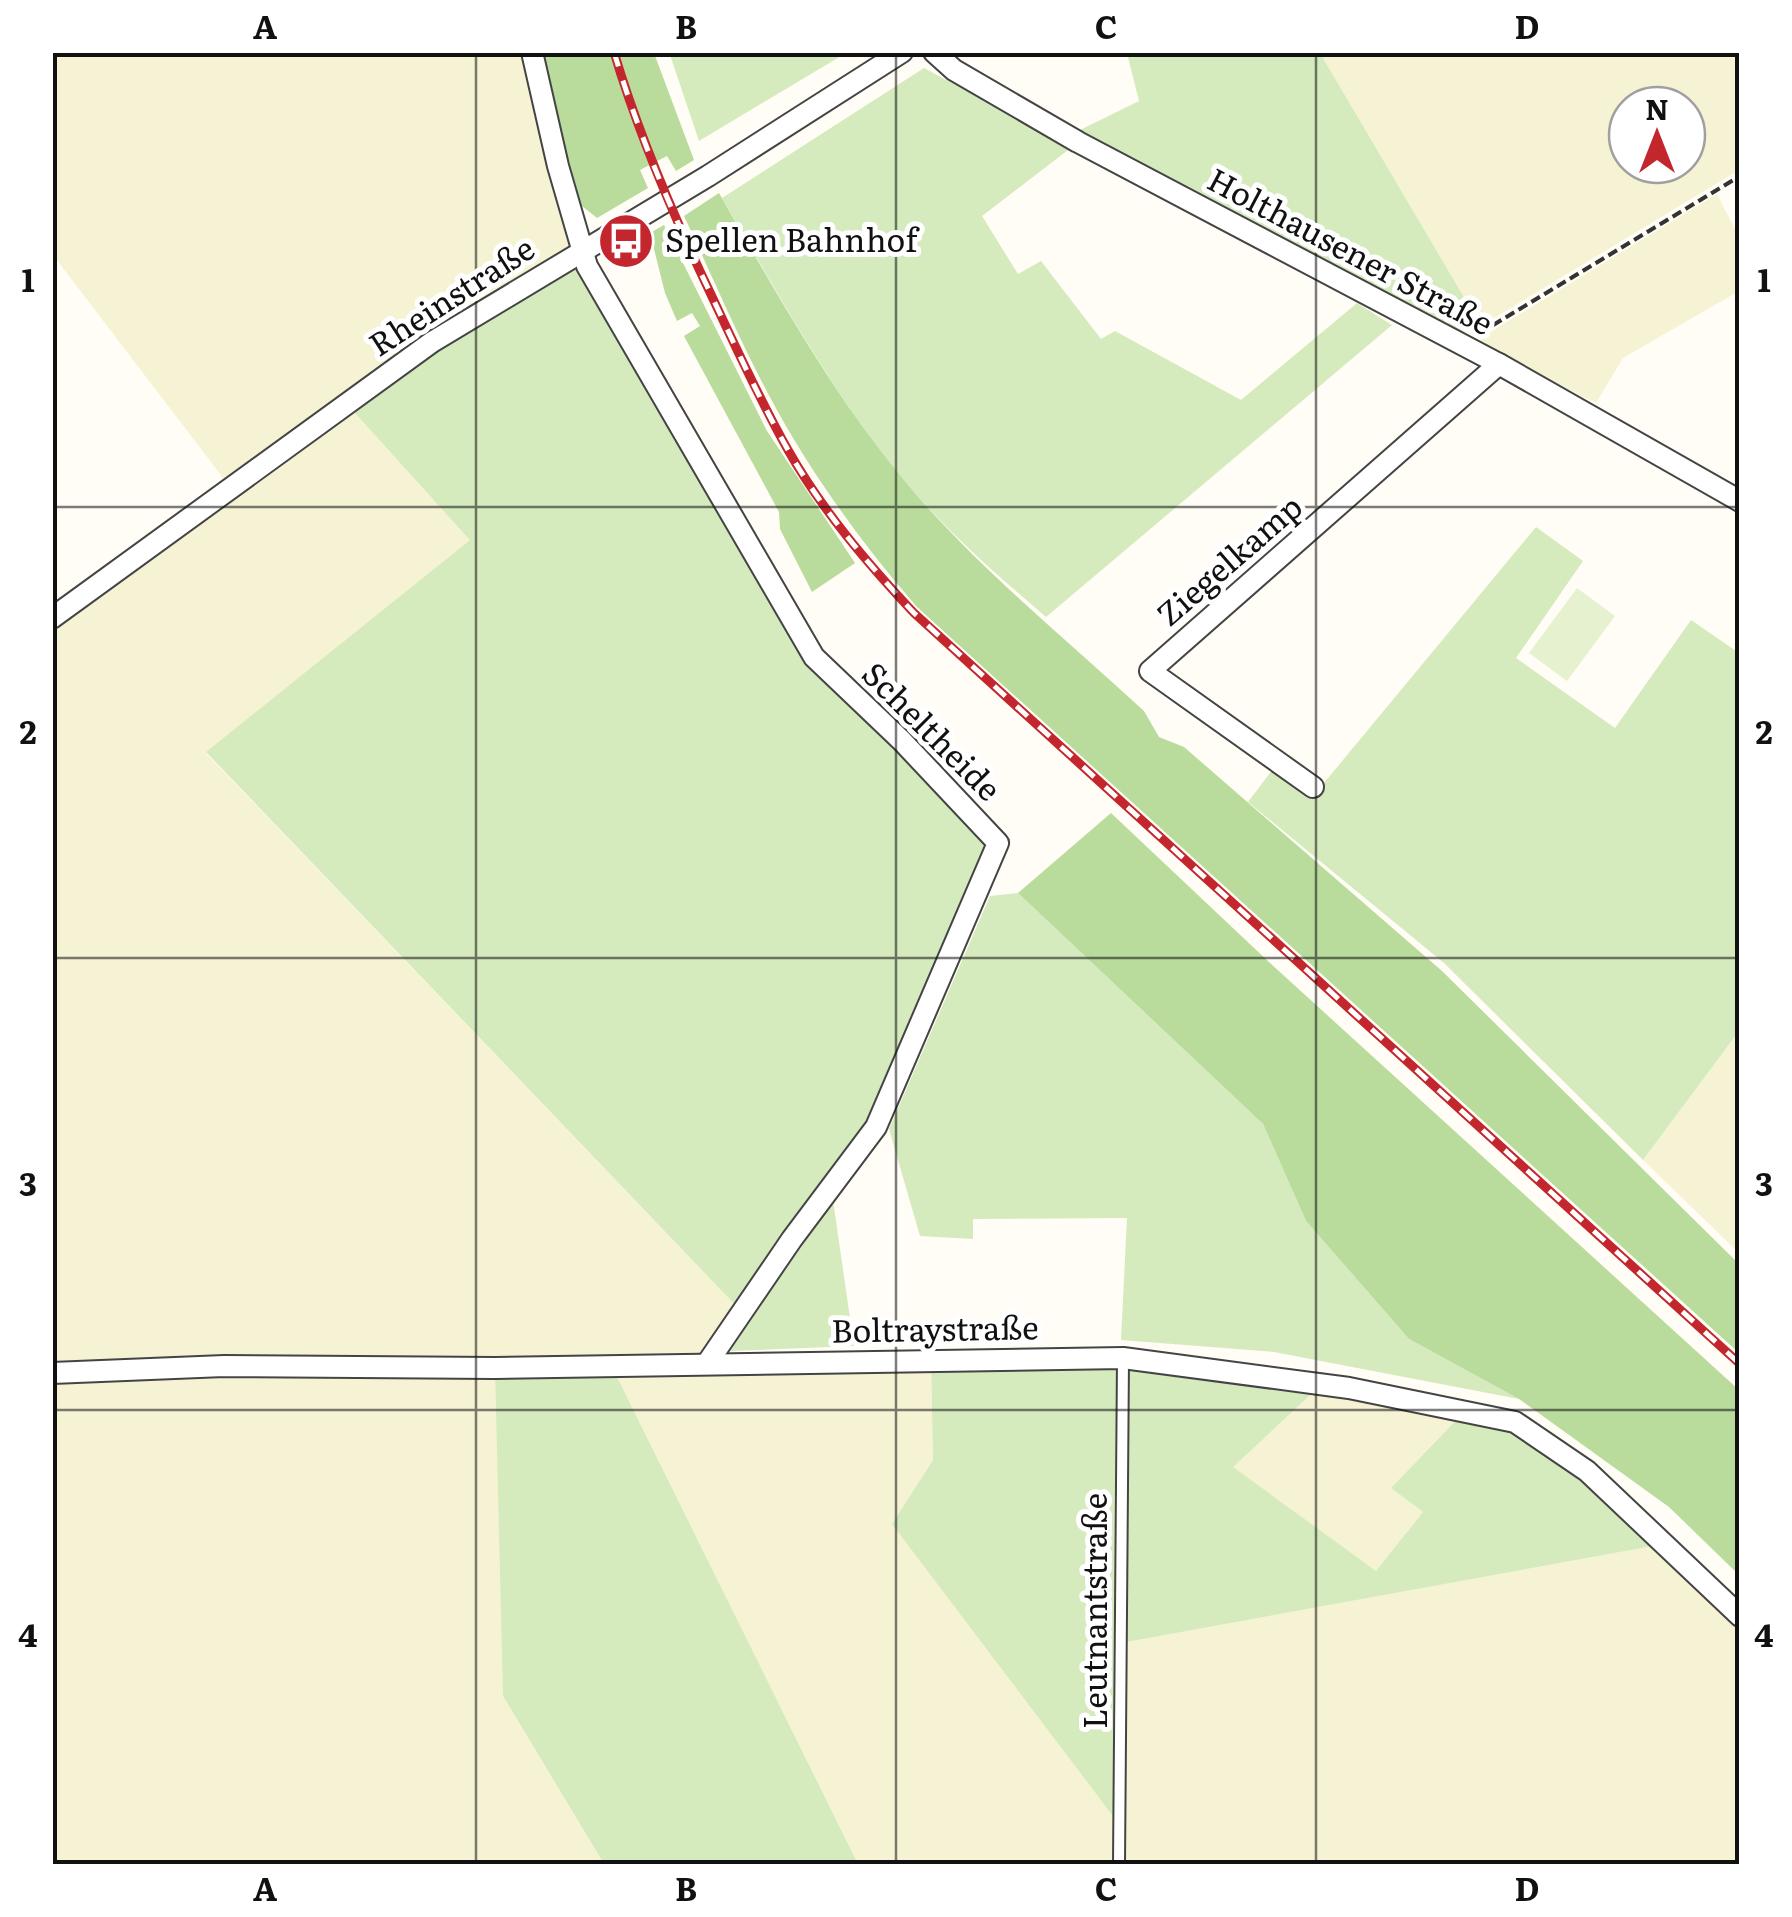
<svg xmlns="http://www.w3.org/2000/svg" width="1792" height="1917" font-family="Literata,serif">
<style>
.farmland{fill:#f6f3d4;fill-rule:evenodd}
.green{fill:#d5ebbd}
.forest{fill:#b9dc9c}
.pitch{fill:#e6f2cf}
.lines{fill:none;stroke-linecap:round;stroke-linejoin:round}
.lane-casing{stroke:#444;stroke-width:14}
.street-casing{stroke:#444;stroke-width:24}
.path{stroke:#333;stroke-width:4;stroke-dasharray:10 5;stroke-linecap:butt}
.lane{stroke:#fff;stroke-width:10}
.street{stroke:#fff;stroke-width:20}
.rail-casing{stroke:#c4262e;stroke-width:9}
.rail{stroke:#fff;stroke-width:5;stroke-dasharray:15;stroke-linecap:butt}
.grid{fill:none;stroke:#111;stroke-width:2.5;stroke-opacity:0.55}
.labels{text-anchor:middle;stroke-width:10;stroke-linejoin:round;paint-order:stroke}
.poi-label{font-size:32px;fill:#111;stroke:#fff;text-anchor:start}
.street-label{font-size:32px;fill:#111;stroke:#fff}
.neatline{fill:none;stroke:#111;stroke-width:4}
.grid-label{font-size:32px;text-anchor:middle;font-weight:bold;fill:#111}
</style>
<rect width="100%" height="100%" fill="#fffdf5"/>
<g class="farmland">
<polygon points="53,53 532,53 582,250 470,540 206,753 742,1312 708,1361 931,1360 933,1460 892,1525 1121,1643 1664,1544 1739,1616 1739,1864 858,1864 610,1365 503,1696 604,1864 53,1864 53,618 230,487 53,255"/>
<path d="M1320,53H1739V170L1481,326ZM1627,105H1687V165H1627Z"/>
<polygon points="1717,194 1739,237 1739,291 1623,358 1596,403 1481,345 1481,340 1487,334"/>
<polygon points="1739,1031 1739,1253 1643,1160"/>
<polygon points="1322,1384 1464,1412 1391,1488 1423,1512 1376,1572 1232,1467"/>
</g>
<g class="green">
<polygon points="669,52 846,52 846,53 699,141"/>
<polygon points="1127,53 1320,53 1481,326 1458,334 1080,130 1139,101"/>
<path d="M924,68L1072,147L982,216L1018,274L1041,261L1101,339L1115,331L1241,400L1357,303L1392,325L1046,617C996,574 946,531 903,479C832,393 778,294 722,198Z"/>
<polygon points="582,250 814,657 998,843 876,1127 742,1312 206,752 470,540 345,402"/>
<polygon points="1536,527 1583,561 1516,658 1615,728 1691,620 1739,653 1739,1031 1643,1160 1444,963 1248,802 1276,765 1314,795"/>
<polygon points="1018,893 1263,1124 1306,1221 1409,1339 1519,1399 1274,1352 1121,1340 1127,1218 973,1219 973,1239 920,1236 889,1129 990,896"/>
<polygon points="833,1200 854,1346 730,1351"/>
<polygon points="1123,1358 1322,1384 1233,1467 1376,1571 1423,1512 1391,1488 1464,1412 1515,1422 1664,1544 1121,1643 1119,1824 892,1524 933,1460 931,1360"/>
<polygon points="611,1365 858,1864 604,1864 503,1696 495,1368"/>
</g>
<g class="forest">
<polygon points="539,53 654,53 694,160 676,171 667,156 640,170 648,188 597,218 577,202"/>
<path d="M719,193C775,291 831,392 904,480C974,565 1063,636 1144,711L1159,737L1184,747L1442,971L1739,1264V1353L917,607C871,554 829,498 793,438C751,368 719,291 684,216Z"/>
<polygon points="664,225 767,431 855,563 812,592 780,529 779,512 684,336 700,326 692,313 677,321 665,293 650,233"/>
<polygon points="1111,813 1270,963 1739,1390 1739,1575 1669,1507 1519,1399 1409,1339 1306,1221 1263,1124 1018,893"/>
</g>
<polygon class="pitch" points="1577,588 1615,616 1567,681 1529,653"/>
<g class="lines">
<g class="lane-casing">
<polyline id="lane" points="1119,1864 1123,1359"/>
</g>
<g class="street-casing">
<g id="street">
<polyline points="532,52 558,166 587,266 814,657 902,741 998,843 876,1127 792,1239 708,1362"/>
<polyline points="934,52 954,70 1078,142 1499,364 1740,501"/>
<polyline points="52,618 432,342 708,176 902,52"/>
<polyline points="1313,787 1150,671 1499,364"/>
<polyline points="52,1373 224,1366 495,1368 1123,1358 1349,1388 1515,1422 1587,1471 1740,1616"/>
</g>
</g>
<polyline class="path" points="1480,333 1740,176"/>
<use href="#lane" class="lane"/>
<use href="#street" class="street"/>
<g class="rail-casing">
<path id="rail" d="M614,52C638,133 671,210 707,286C733,341 758,397 788,450C822,510 867,563 914,613L1740,1364"/>
</g>
<use href="#rail" class="rail"/>
</g>
<path class="grid" d="M476,52V1864M896,52V1864M1316,52V1864M52,507H1740M52,958H1740M52,1410H1740"/>
<defs>
<g id="bus-disc" transform="scale(2.875)"><circle r="9.5" fill="#c4262e" stroke="#fff"/><path d="M-5-6H5V4H4V6H2V4H-2V6H-4V4H-5ZM-3.5-4V0h7V-4ZM-3.5 1.2v1.5H-2V1.2ZM2 1.2v1.5H3.5V1.2Z" fill="#fff"/></g>
</defs>
<g fill-rule="evenodd">
<use href="#bus-disc" x="626" y="241"/>
</g>
<g class="labels">
<g class="poi-label">
<text x="665" y="252">Spellen Bahnhof</text>
</g>
<g class="street-label">
<text transform="translate(1350 252) rotate(28)" y="11">Holthausener Straße</text>
<text transform="translate(452 297) rotate(-33)" y="11">Rheinstraße</text>
<text transform="translate(1230 561) rotate(-41)" y="11">Ziegelkamp</text>
<text transform="translate(931 732) rotate(45)" y="11">Scheltheide</text>
<text transform="translate(935 1330) rotate(-1)" y="11">Boltraystraße</text>
<text transform="translate(1096 1611) rotate(-90)" y="11">Leutnantstraße</text>
</g>
</g>
<rect width="1792" height="1917" fill="none" stroke="#ffffff" stroke-width="110"/>
<g transform="translate(1657 135)"><circle r="48" fill="#ffffff" stroke="#a0a0a0" stroke-width="2.5"/>
<path d="M0-8L18 38L0 25L-18 38Z" fill="#c4262e"/>
<text y="-15" font-size="28" font-weight="bold" text-anchor="middle" fill="#111111">N</text>
</g>
<rect x="55" y="55" width="1682" height="1807" class="neatline"/>
<g class="grid-label">
<text x="265" y="39">A</text>
<text x="686" y="39">B</text>
<text x="1106" y="39">C</text>
<text x="1527" y="39">D</text>
<text x="28" y="292">1</text>
<text x="1764" y="292">1</text>
<text x="28" y="744">2</text>
<text x="1764" y="744">2</text>
<text x="28" y="1196">3</text>
<text x="1764" y="1196">3</text>
<text x="28" y="1647">4</text>
<text x="1764" y="1647">4</text>
<text x="265" y="1901">A</text>
<text x="686" y="1901">B</text>
<text x="1106" y="1901">C</text>
<text x="1527" y="1901">D</text>
</g>
</svg>
